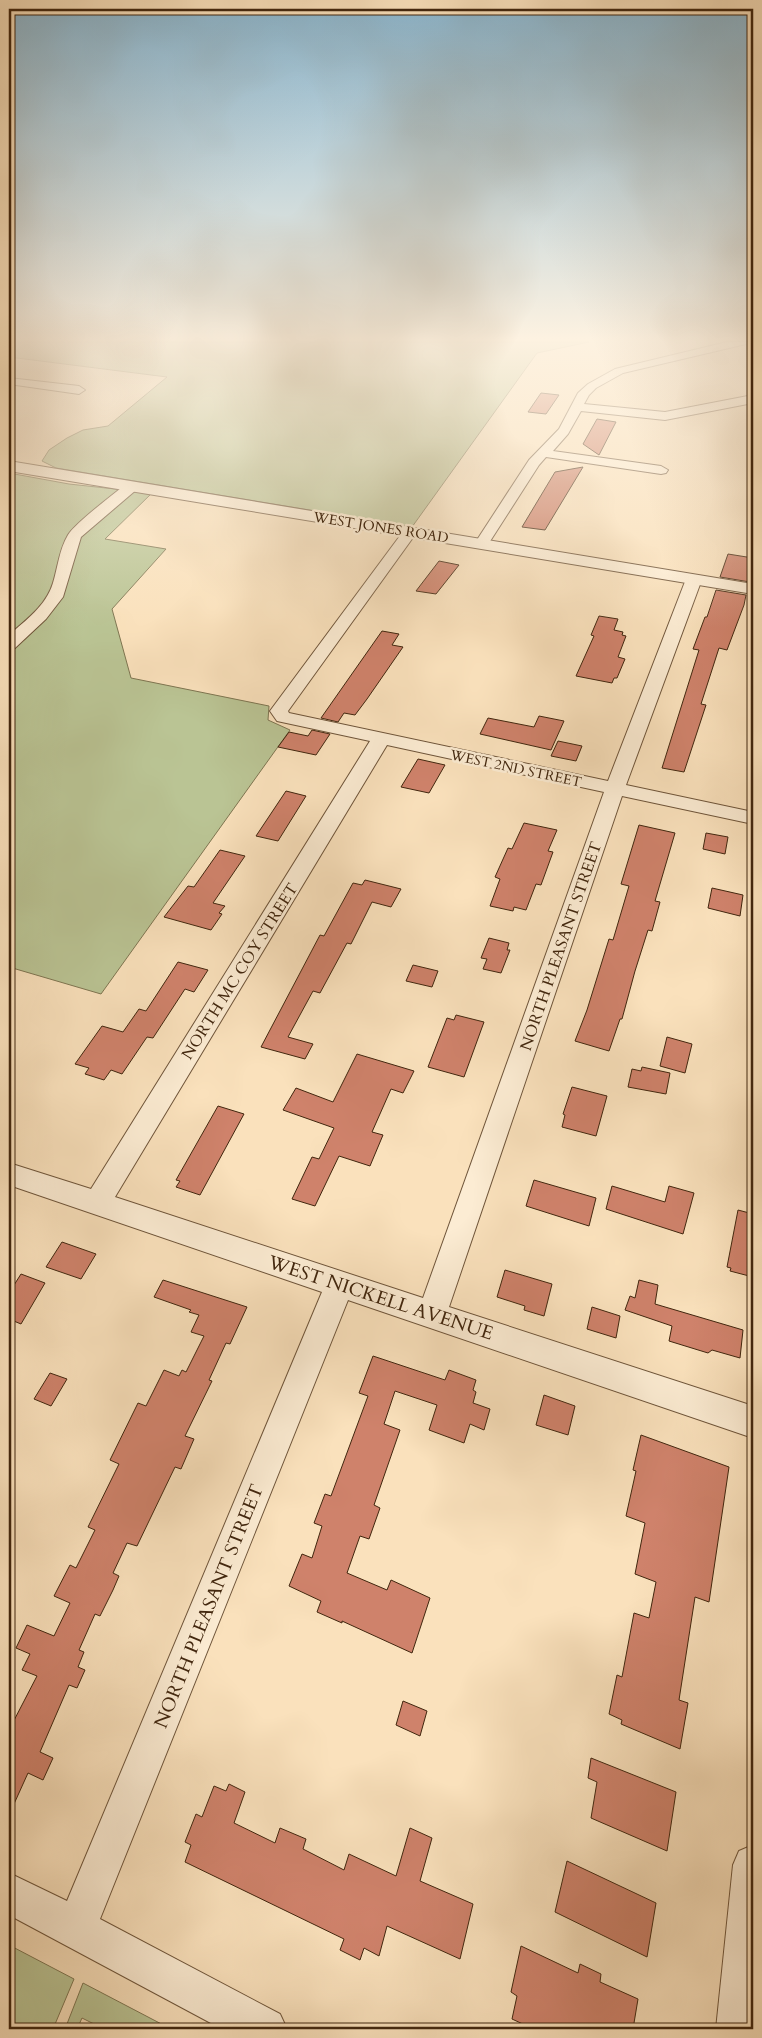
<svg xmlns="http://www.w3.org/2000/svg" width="762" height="2038" font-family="Cardo,serif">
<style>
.green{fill:#bac494;stroke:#7e7551}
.building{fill:#cf826b;stroke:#41260e}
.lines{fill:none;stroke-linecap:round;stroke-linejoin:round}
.minor-casing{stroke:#6f553a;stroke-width:2}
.tertiary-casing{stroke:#6f553a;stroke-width:2}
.minor{fill:#fcecd3;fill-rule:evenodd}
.tertiary{fill:#fcecd3;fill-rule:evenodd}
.labels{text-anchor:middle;stroke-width:5;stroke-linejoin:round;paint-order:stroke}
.far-street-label{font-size:14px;fill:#41260e;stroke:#fcecd3}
.street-label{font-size:16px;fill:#41260e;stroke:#fcecd3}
.near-street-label{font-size:19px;fill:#41260e;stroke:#fcecd3}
</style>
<rect width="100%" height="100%" fill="#fae1bc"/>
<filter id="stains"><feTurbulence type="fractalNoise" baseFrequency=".004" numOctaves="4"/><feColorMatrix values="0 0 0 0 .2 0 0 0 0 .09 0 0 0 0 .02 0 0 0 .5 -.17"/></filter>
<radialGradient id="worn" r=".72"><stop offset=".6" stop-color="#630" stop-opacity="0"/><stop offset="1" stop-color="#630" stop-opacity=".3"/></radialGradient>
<g class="green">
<polygon points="15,342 589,342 537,353 412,527 56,468 42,461 49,450 67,438 83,430 108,426 167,377 9,357 9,346"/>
<polygon points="9,473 69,484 152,493 105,539 166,549 112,609 131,678 269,706 268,720 290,730 101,994 9,967"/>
<polygon points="9,1945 74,1979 53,2029 9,2029"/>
<polygon points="83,1983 171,2029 104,2029 82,2018 77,2029 65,2029"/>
</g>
<g class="building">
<polygon points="541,393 559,395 546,414 528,412"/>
<polygon points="597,419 616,422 599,455 583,444"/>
<polygon points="583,467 545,530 522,527 555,472"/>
<polygon points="728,554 753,558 753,568 750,582 720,577"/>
<polygon points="439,561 459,565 436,594 416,591"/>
<polygon points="716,590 746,595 744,605 727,650 719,648 701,704 706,705 684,772 662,768 699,650 693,649 705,617 707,617"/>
<polygon points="599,616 618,619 614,630 623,632 622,635 626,636 618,657 625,659 617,678 614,678 612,683 576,676 594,636 591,635"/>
<polygon points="382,631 399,634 392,645 403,647 367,699 355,715 344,713 338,722 321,718"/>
<polygon points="539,716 564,721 551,750 480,734 488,718 534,727"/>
<polygon points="312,730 330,734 316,755 278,747 289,732 308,736"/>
<polygon points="558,741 582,746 576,761 551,756"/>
<polygon points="418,759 445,765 429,793 401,787"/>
<polygon points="286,791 306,796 278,841 256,836"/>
<polygon points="524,823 557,830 548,851 553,852 541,885 536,884 526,910 514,907 513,911 490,906 500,879 495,877 508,848 512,849"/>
<polygon points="639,825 675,833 655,901 660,902 652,931 648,930 635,971 622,1019 620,1019 609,1051 575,1041 587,1010 609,939 613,940 629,886 621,884"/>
<polygon points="706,833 728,837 725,854 703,849"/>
<polygon points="220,850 245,856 213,903 225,906 219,913 222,914 211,930 164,917 188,886 194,887"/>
<polygon points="365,880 401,889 391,907 372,902 351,944 347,943 320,993 313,991 288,1037 313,1044 305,1059 261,1047 320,935 324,936 353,883 362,885"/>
<polygon points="712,888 743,895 740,916 708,908"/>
<polygon points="489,938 509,943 507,950 510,950 501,973 483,969 487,959 481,958"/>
<polygon points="178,962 208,970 194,992 185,989 153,1038 147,1037 122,1074 111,1070 104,1080 85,1074 89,1068 75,1064 102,1026 123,1032 139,1009 146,1011"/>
<polygon points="413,965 438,971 432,987 406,981"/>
<polygon points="456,1015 484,1022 464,1077 428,1067 447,1018 454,1020"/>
<polygon points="667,1037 692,1044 685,1073 660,1066"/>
<polygon points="357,1054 414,1071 403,1093 391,1089 372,1132 383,1135 370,1166 339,1156 315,1206 292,1199 312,1157 319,1159 334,1128 283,1110 296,1088 333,1102"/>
<polygon points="642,1067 670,1073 666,1094 628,1087 632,1069 641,1071"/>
<polygon points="572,1087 607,1096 596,1136 562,1127 565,1115 563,1114"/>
<polygon points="218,1106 244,1114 200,1195 176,1187 180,1181 176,1180"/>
<polygon points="534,1180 596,1198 589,1226 526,1206"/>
<polygon points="612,1186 665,1202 669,1186 694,1193 683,1234 606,1209"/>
<polygon points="738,1210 753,1214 753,1277 730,1271 731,1268 727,1267"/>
<polygon points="62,1242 96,1254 81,1279 46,1267"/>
<polygon points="505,1270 552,1284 544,1316 524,1310 525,1306 497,1297"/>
<polygon points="21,1274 45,1283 21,1324 9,1319 9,1293"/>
<polygon points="163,1280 247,1307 230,1344 226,1343 209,1380 212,1381 185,1436 194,1439 181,1469 175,1467 137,1546 127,1543 113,1573 119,1576 113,1590 100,1616 95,1614 79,1650 84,1652 78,1667 85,1670 77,1688 69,1685 40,1752 53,1758 43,1780 28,1773 9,1815 9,1730 37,1676 22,1670 30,1654 16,1648 27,1625 54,1636 70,1603 54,1596 70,1565 76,1568 95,1530 88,1527 119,1464 110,1460 138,1403 146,1406 164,1370 179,1376 182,1370 186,1372 204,1336 191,1332 199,1315 189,1312 191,1310 154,1297"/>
<polygon points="639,1280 658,1285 655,1304 743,1330 740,1358 712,1350 708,1353 669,1341 672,1326 625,1310 630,1296 635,1298"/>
<polygon points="592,1307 620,1316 616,1338 587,1329"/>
<polygon points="373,1356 445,1380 449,1370 476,1380 473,1390 476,1392 473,1403 490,1409 484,1430 470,1424 464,1443 429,1430 437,1405 395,1391 384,1424 400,1430 374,1505 380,1508 369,1539 360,1536 347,1573 387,1590 391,1580 430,1598 412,1653 342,1621 342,1623 317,1612 321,1601 289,1586 302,1554 312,1558 322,1526 314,1523 325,1494 331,1496 368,1396 359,1393"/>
<polygon points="50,1373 67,1379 51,1406 34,1399"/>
<polygon points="544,1395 575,1406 568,1435 536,1425"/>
<polygon points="641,1435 729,1467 709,1602 695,1597 679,1700 688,1703 680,1749 621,1724 622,1720 609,1714 617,1675 622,1677 634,1613 649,1618 656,1582 635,1574 645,1523 626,1516 636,1471 633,1470"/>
<polygon points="403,1701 427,1711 420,1736 396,1725"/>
<polygon points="591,1758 676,1792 667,1851 591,1818 597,1782 588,1778"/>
<polygon points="229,1784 245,1792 234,1823 275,1843 280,1828 306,1839 303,1849 344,1870 349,1854 396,1876 410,1828 432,1838 420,1881 473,1904 460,1959 387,1926 379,1956 364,1948 360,1960 340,1950 344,1939 185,1862 191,1845 185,1842 196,1814 202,1817 214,1786 226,1791"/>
<polygon points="567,1861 656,1903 647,1957 555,1912"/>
<polygon points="521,1946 578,1973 580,1964 601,1974 600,1982 638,1999 633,2029 524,2029 525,2025 512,2019 517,1996 511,1992"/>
</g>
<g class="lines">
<g class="minor-casing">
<g id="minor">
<polygon points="727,342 747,342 746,344 623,373 596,388 589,395 584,404 665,412 753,395 753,403 665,420 581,411 568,434 553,451 661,466 668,470 666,473 661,474 546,457 539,465 487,546 477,546 475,543 529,460 559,429 578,393 588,384 615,369"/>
<polygon points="9,378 79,386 85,390 79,394 9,384"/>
<path d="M131,483L138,487L136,490L81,537L63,597L46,619L15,648L9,649V635C26,620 46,606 53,583C58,567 59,550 68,535C76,522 113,495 126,484Z"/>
<path d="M410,528L415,529L417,532L288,711L289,713L608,781L686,579L689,576H699L702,579L626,785L753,812V824L622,796L449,1307L753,1406V1438L348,1300L100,1919L280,2014L287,2029H222L9,1915V1873L67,1901L322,1292L9,1185V1163L91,1189L370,741L277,721L270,711L405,529ZM387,745L604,792L423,1298L115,1197Z"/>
<polygon points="753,1845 753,2029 716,2029 733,1865 739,1851"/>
</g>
</g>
<g class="tertiary-casing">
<polygon id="tertiary" points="9,461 753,584 753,594 9,471"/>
</g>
<use href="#minor" class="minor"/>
<use href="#tertiary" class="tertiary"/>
</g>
<linearGradient id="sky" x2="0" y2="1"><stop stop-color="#8ab8d3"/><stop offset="0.54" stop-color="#fdf2e1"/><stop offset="1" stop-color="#fdf2e1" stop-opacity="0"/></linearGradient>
<rect width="762" height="628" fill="url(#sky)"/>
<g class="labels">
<g class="far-street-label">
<text transform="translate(381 527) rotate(9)" y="5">WEST JONES ROAD</text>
<text transform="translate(516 768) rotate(12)" y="5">WEST 2ND STREET</text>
</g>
<g class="street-label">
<text transform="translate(560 946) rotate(-71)" y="6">NORTH PLEASANT STREET</text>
<text transform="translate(239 971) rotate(-58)" y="6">NORTH MC COY STREET</text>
</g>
<g class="near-street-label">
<text transform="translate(381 1297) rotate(18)" y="7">WEST NICKELL AVENUE</text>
<text transform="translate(208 1606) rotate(-68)" y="7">NORTH PLEASANT STREET</text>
</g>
</g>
<rect width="762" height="2038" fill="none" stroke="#fae1bc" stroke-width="30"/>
<rect x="10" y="10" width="742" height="2018" fill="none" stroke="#41260e" stroke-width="2.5"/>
<rect x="15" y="15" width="732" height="2008" fill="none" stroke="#41260e"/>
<rect width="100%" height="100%" filter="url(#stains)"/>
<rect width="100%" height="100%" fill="url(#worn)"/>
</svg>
